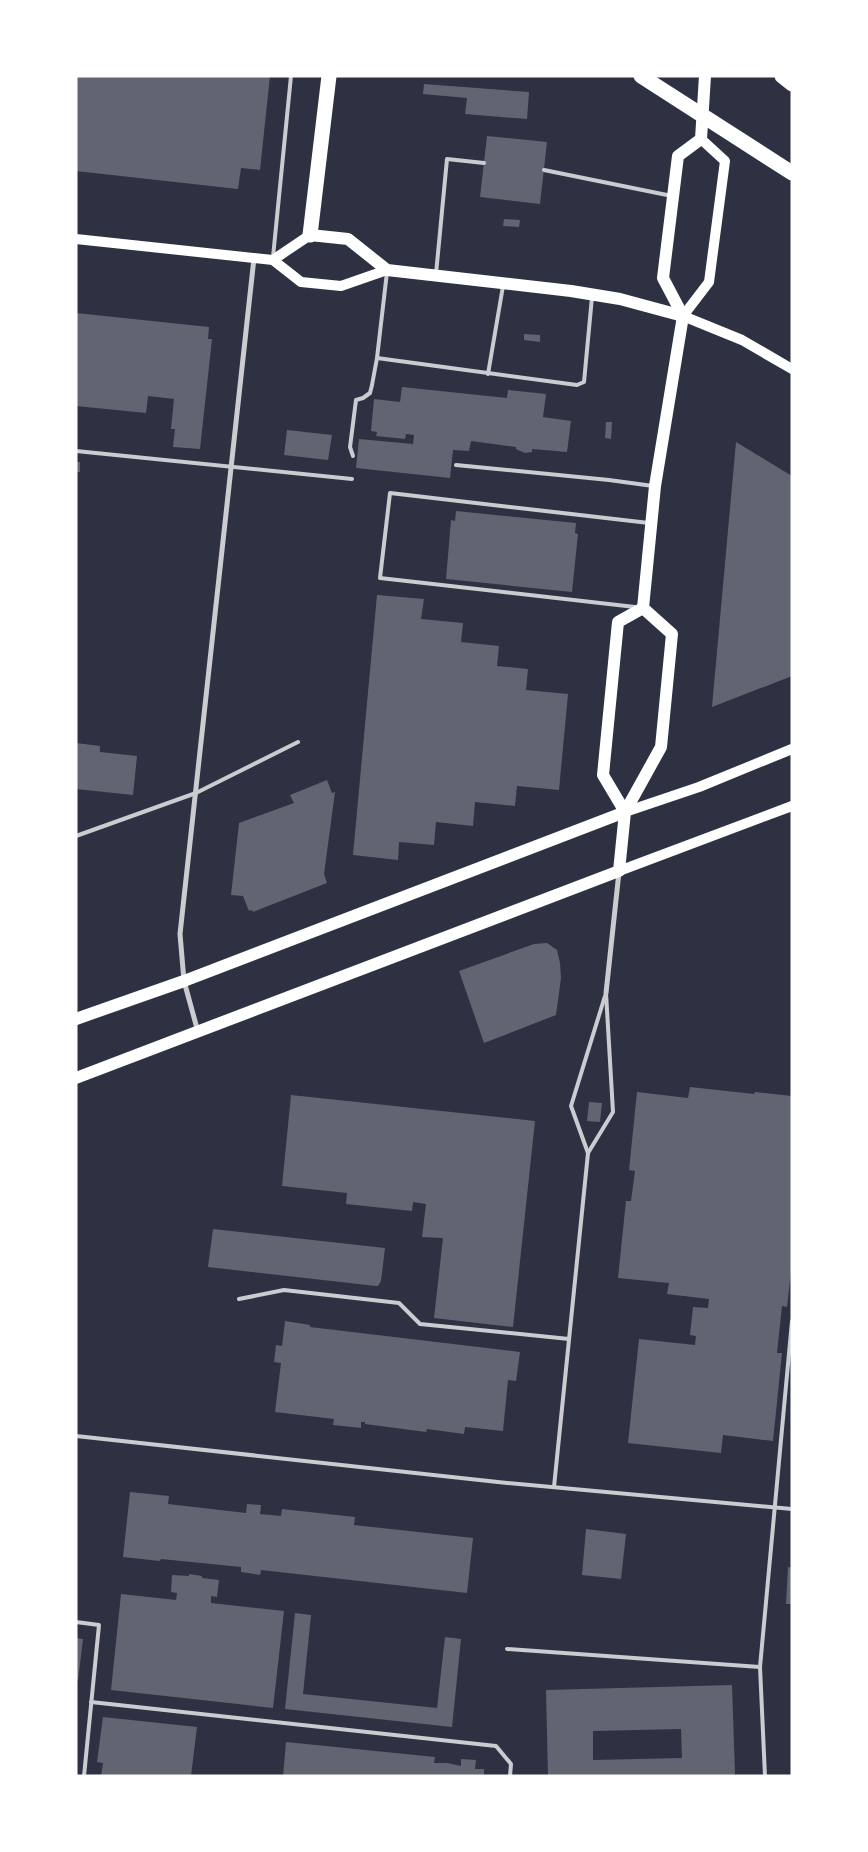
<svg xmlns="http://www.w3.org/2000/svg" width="868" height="1852" font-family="Figtree,sans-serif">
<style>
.building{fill:#626471;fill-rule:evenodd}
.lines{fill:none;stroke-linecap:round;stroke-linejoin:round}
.service{stroke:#caccd0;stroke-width:4}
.minor{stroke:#caccd0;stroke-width:5}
.secondary{stroke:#fff;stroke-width:10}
.primary{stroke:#fff;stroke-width:12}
.motorway{stroke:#fff;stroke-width:15}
</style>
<rect width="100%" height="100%" fill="#2d3142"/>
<g class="building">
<polygon points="76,76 270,76 260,170 241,168 238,189 76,171"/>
<polygon points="424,84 529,92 527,119 465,114 467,98 423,94"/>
<polygon points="487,136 547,142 540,204 480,197"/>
<polygon points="504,219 520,220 519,227 503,226"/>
<polygon points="76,313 209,327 208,339 212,339 200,449 173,447 175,429 171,429 174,399 148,396 146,413 76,406"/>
<polygon points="524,334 540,335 540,342 524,340"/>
<polygon points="402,387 507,398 508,390 546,394 543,417 571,421 567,452 532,449 532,452 525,453 516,449 516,447 471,441 469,451 453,450 450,478 356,468 359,439 413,444 414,435 406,434 405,439 376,436 377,432 371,431 374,399 400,402"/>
<polygon points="606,422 612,422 611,439 605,438"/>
<polygon points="287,430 332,435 328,460 284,455"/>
<polygon points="736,442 792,476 792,676 712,707"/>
<rect x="76" y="462" width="4" height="10"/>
<polygon points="456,511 576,523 575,533 578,534 572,592 446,579 451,520 455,521"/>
<polygon points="377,595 424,599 421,619 463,623 461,642 499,646 497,666 528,669 526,690 568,694 559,790 517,786 515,806 475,802 473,826 436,822 434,845 399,842 398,860 353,855"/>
<polygon points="76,743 100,746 100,752 137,756 133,795 76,789"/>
<polygon points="327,780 332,793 335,792 324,874 327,883 253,912 252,910 249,911 243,896 231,895 239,823 294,803 290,795"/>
<polygon points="547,943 557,950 560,963 561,978 556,1015 484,1043 459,971 534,944"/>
<polygon points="690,1087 754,1094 755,1092 792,1096 792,1262 787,1307 782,1306 777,1353 782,1353 773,1441 723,1435 721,1453 628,1443 639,1339 695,1345 696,1336 690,1335 693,1307 708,1308 709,1299 667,1294 669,1283 618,1278 626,1201 631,1201 635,1171 629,1170 637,1092 688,1098"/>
<polygon points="291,1095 535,1121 513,1327 434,1318 443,1238 422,1237 426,1204 413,1202 412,1211 346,1204 347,1193 282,1186"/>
<polygon points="589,1102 602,1103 600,1122 587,1121"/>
<polygon points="213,1229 385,1248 381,1281 378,1286 376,1286 208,1267"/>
<polygon points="285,1321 310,1325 310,1327 520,1352 516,1381 508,1380 503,1431 465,1427 464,1434 427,1429 426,1432 365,1424 365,1422 361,1422 361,1428 333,1425 334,1419 275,1412 281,1363 274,1362 276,1345 282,1346"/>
<polygon points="130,1492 169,1496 168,1504 246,1513 247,1504 261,1505 260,1514 281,1516 282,1509 355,1517 354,1525 473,1538 467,1593 261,1570 260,1575 241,1572 241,1567 161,1559 160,1561 123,1557"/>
<polygon points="586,1529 626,1534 621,1579 582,1575"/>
<polygon points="788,1567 792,1568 792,1604 786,1604"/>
<polygon points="189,1574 202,1576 202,1578 219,1580 217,1597 211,1596 211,1603 284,1611 273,1708 111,1690 121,1594 176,1600 177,1593 171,1592 172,1575 189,1576"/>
<polygon points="295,1613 311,1615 303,1694 437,1708 445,1637 461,1639 452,1727 285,1709"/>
<polygon points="76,1638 83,1639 78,1681 76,1680"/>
<path d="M732,1685L735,1774L731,1776H548L546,1690ZM681,1729L682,1758L593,1760V1731Z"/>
<polygon points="103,1717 197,1727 191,1776 101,1776 103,1763 97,1762"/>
<polygon points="286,1742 435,1757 434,1763 447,1763 461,1766 461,1759 476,1760 475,1769 484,1769 484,1776 283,1776"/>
</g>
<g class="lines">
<g class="service">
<polyline points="544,170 672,196"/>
<polyline points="273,257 291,76"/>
<polyline points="436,274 447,159 484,163"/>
<polyline points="377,358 577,385 584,382 592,297"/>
<polyline points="488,374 503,286"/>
<polyline points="76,451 352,479"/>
<polyline points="353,456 350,447 356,400 363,398 370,393 372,385 377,358 387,272"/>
<polyline points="456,465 609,480 653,486"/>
<polyline points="635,607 380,578 390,493 649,523"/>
<polyline points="76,836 196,793 298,742"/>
<polyline points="588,1153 571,1106 605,996"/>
<polyline points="239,1299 284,1290 399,1303 420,1324 569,1339"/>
<polyline points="76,1436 507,1483 792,1509"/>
<polyline points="554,1487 588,1153 613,1112 606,993"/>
<polyline points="76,1622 99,1625 84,1776"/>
<polyline points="507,1649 760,1667"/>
<polyline points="91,1702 496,1746 511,1764 510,1776"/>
<polyline points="765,1776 760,1667 792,1321"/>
</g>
<g class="minor">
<polyline points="606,993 619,872"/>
<polyline points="198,1032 184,981 180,934 254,258"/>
</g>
<g class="secondary">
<polyline points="701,139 725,161 709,282 683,316 742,340 792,369"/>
<polyline points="76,239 273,260 301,282 341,286 387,270"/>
<polyline points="273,260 310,235"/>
<polyline points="625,812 699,787 792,749"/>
<polyline points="619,871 792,806"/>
</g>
<g class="primary">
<polyline points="310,235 348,239 387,270 571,291 620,299 683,316"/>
<polyline points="643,608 655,486 683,316 663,278 678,156 701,139 705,76"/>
<polyline points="625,812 603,775 618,622 643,608"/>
<polyline points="76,1019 184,981 625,812"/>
<polyline points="76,1078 619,871 625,812 661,747 672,634 643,608"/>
</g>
<g class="motorway">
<polyline points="641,76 792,173"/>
<polyline points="782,76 792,84"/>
<polyline points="310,235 329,76"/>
</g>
</g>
<rect width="868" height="1852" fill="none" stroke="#ffffff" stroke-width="155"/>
</svg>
